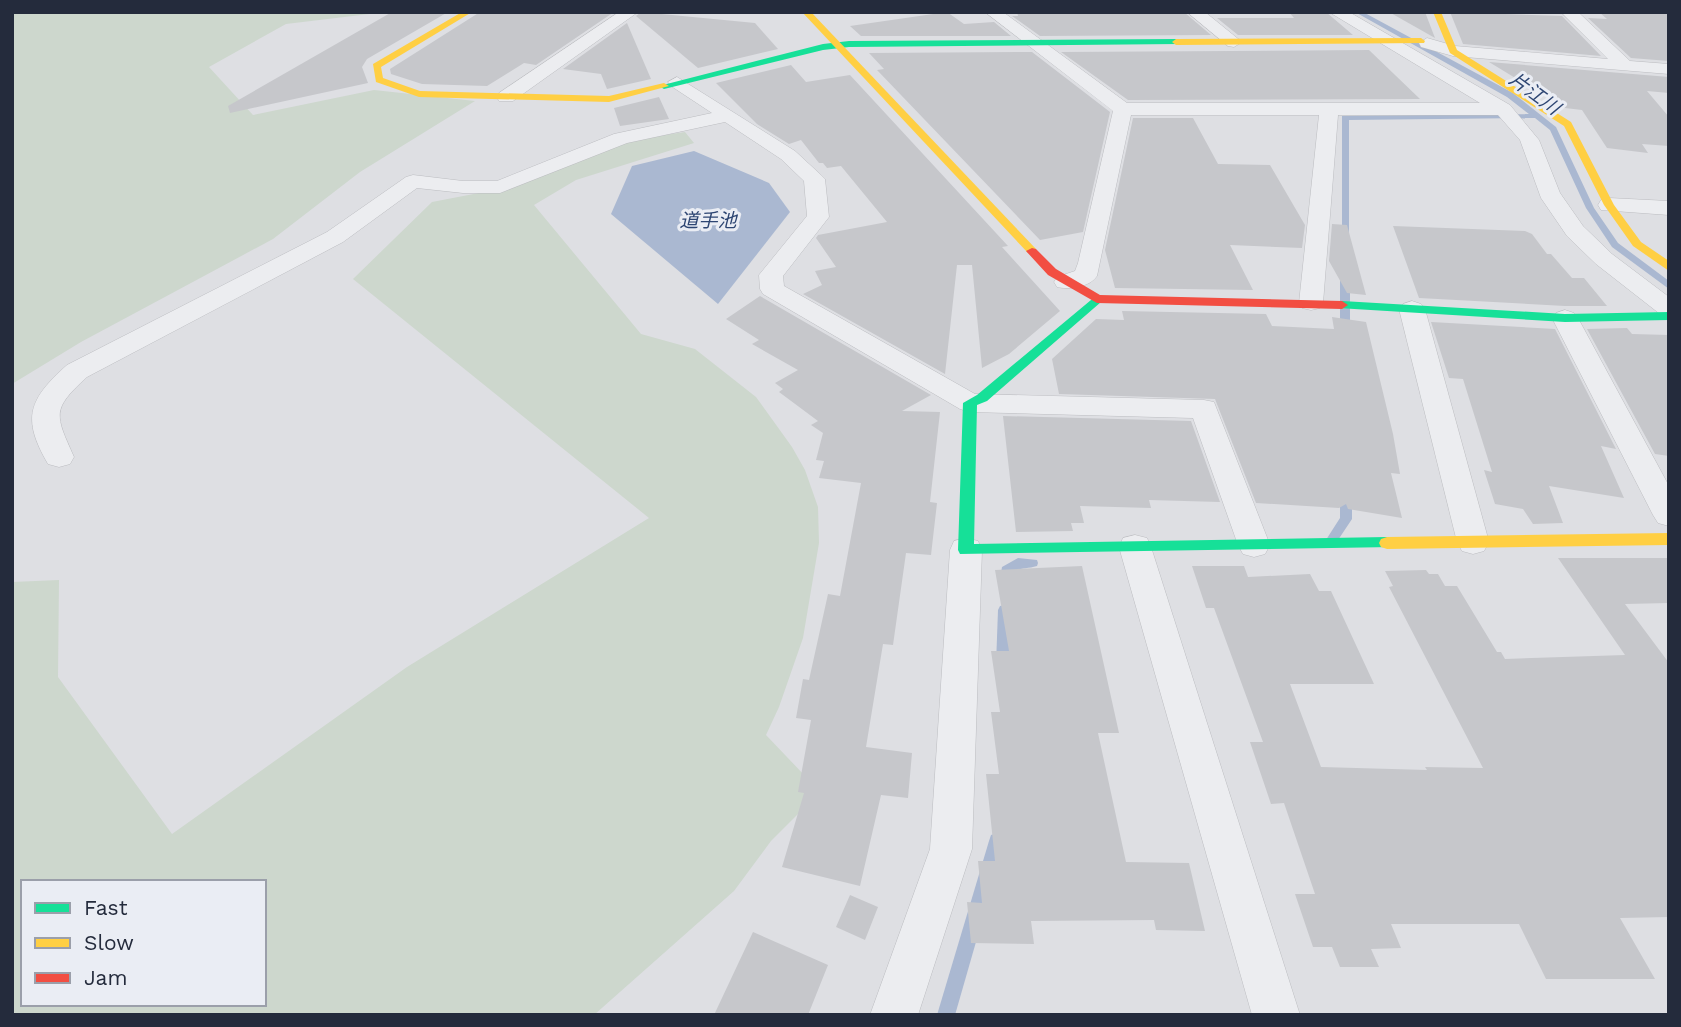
<svg xmlns="http://www.w3.org/2000/svg" width="1681" height="1027" font-family="'Work Sans','Noto Sans JP',sans-serif">
<style>
.green{fill:#cdd7cd;fill-rule:evenodd}
.water{fill:#aab8d1}
.lines{fill:none;stroke-linecap:round;stroke-linejoin:round}
.stream{fill:#aab8d1;fill-rule:evenodd}
.building{fill:#c6c7cb}
.street-casing{stroke:#bcbdc1;stroke-width:1}
.street{fill:#ecedf0;fill-rule:evenodd}
.fast{fill:#16e098;fill-rule:evenodd}
.slow{fill:#ffcf43;fill-rule:evenodd}
.jam{fill:#f24e42;fill-rule:evenodd}
.labels{text-anchor:middle;stroke-width:6;stroke-linejoin:round;paint-order:stroke}
.far-water-label{font-size:19px;font-style:italic;fill:#2d4572;stroke:#eaedf4}
</style>
<rect width="100%" height="100%" fill="#dedfe3"/>
<g class="green">
<polygon points="12,12 386,12 286,24 209,67 253,115 374,90 475,101 360,172 273,239 81,342 12,384"/>
<path d="M685,132L694,143L576,180L534,205L641,334L695,349L756,397L792,447L805,470L818,507L819,543L803,638L779,707L766,735L807,778L803,809L771,841L734,891L594,1015H12V582L59,580L58,677L172,834L407,667L649,518L353,279L432,202L510,187L615,146L644,138ZM23,882H264V1004H23Z"/>
</g>
<polygon class="water" points="694,151 769,183 790,212 718,304 611,214 632,166"/>
<g class="lines">
<g class="stream">
<polygon points="1355,12 1363,12 1513,93 1556,127 1594,208 1618,243 1669,281 1669,289 1612,247 1586,208 1550,130 1535,118 1349,120 1349,239 1342,241 1342,116 1529,114 1507,97"/>
<polygon points="1345,272 1350,275 1350,334 1345,337 1340,334 1340,275"/>
<polygon points="1346,484 1352,488 1352,519 1334,546 1326,546 1324,543 1340,518 1340,488"/>
<path d="M1018,558L1037,560L1038,563L1037,566C1027,569 1021,567 1013,573L1011,589H1001L999,585L1002,567Z"/>
<polygon points="1005,605 1010,606 1012,610 1010,665 1008,669 1003,671 998,669 996,665 998,610 1000,606"/>
<polygon points="997,833 1003,835 1005,841 955,1015 937,1015 989,841 991,835"/>
</g>
</g>
<g class="building">
<polygon points="392,12 448,12 367,59 362,67 368,83 230,113 228,106"/>
<polygon points="480,12 614,12 536,65 524,63 487,86 422,84 391,74 390,69"/>
<polygon points="641,12 755,23 778,49 698,68 636,16"/>
<polygon points="947,12 964,24 994,22 1011,36 861,36 850,26"/>
<polygon points="1017,12 1184,12 1211,35 1040,36 1012,16 1018,16"/>
<polygon points="1289,12 1326,12 1353,35 1238,35 1217,18 1294,18"/>
<polygon points="1389,12 1425,12 1435,38"/>
<polygon points="1450,12 1562,16 1601,56 1463,44"/>
<polygon points="1599,12 1669,12 1669,61 1631,58 1588,18 1607,19"/>
<polygon points="627,23 651,79 607,89 601,74 563,69"/>
<polygon points="1369,50 1420,99 1128,100 1061,52"/>
<polygon points="1032,52 1110,112 1083,232 1040,240 877,70 884,69 869,53"/>
<polygon points="1489,62 1669,77 1669,93 1647,91 1669,117 1669,146 1642,144 1648,153 1607,148 1582,110 1565,108"/>
<polygon points="791,65 806,82 850,75 1008,246 1002,247 1060,311 1009,354 982,368 972,265 957,265 945,374 803,294 822,285 815,271 836,267 816,238 818,235 887,222 841,166 827,168 823,163 819,163 801,140 789,144 757,124 716,83"/>
<polygon points="659,97 669,119 620,126 614,108"/>
<polygon points="1133,118 1193,118 1218,164 1270,165 1305,225 1302,248 1230,245 1253,290 1115,288 1105,250"/>
<polygon points="1332,224 1347,225 1366,295 1347,293 1329,261"/>
<polygon points="1393,226 1525,231 1532,234 1547,254 1551,254 1572,278 1584,278 1607,306 1565,306 1419,298"/>
<polygon points="760,296 931,395 902,411 940,412 930,502 937,503 931,555 906,553 893,645 883,644 866,747 912,753 908,798 881,795 860,886 782,867 804,793 798,792 811,720 796,718 803,679 809,680 828,594 840,596 861,483 819,478 824,461 816,460 823,433 811,425 818,421 779,392 783,389 775,383 798,370 752,344 759,340 726,319"/>
<polygon points="1122,311 1266,314 1272,326 1334,329 1332,317 1366,322 1393,434 1400,474 1391,473 1402,518 1348,509 1346,504 1339,508 1256,503 1215,399 1059,394 1052,359 1096,319 1124,320"/>
<polygon points="1431,322 1555,329 1616,449 1601,446 1624,498 1549,486 1563,523 1533,524 1523,509 1495,504 1484,470 1492,472 1463,379 1449,378"/>
<polygon points="1627,328 1632,334 1669,335 1669,456 1655,454 1587,329"/>
<polygon points="1003,416 1191,421 1220,502 1149,500 1151,508 1080,506 1084,523 1071,523 1073,531 1016,532"/>
<polygon points="1558,558 1669,558 1669,603 1625,604 1669,663 1669,917 1620,918 1655,979 1546,979 1519,924 1391,924 1401,948 1371,949 1379,967 1340,967 1332,947 1313,947 1295,894 1315,894 1284,803 1271,804 1250,742 1263,742 1214,608 1206,608 1192,566 1244,566 1248,577 1310,574 1319,591 1331,591 1374,684 1290,684 1321,767 1427,770 1425,767 1483,768 1389,587 1393,586 1385,571 1426,570 1429,574 1438,574 1445,586 1457,586 1497,652 1501,652 1505,659 1625,655"/>
<polygon points="1082,566 1119,733 1098,733 1126,862 1189,863 1205,931 1156,930 1154,920 1031,921 1034,944 971,943 967,902 982,903 978,861 995,861 986,774 999,774 991,712 1000,712 991,651 1009,651 995,570"/>
<polygon points="850,895 878,907 865,940 836,927"/>
<polygon points="753,932 828,965 808,1015 714,1015"/>
</g>
<g class="lines">
<g class="street-casing">
<g id="street">
<polygon points="619,12 638,12 513,101 499,101 497,97 499,93"/>
<path d="M985,12H1003L1127,103H1480L1329,12H1349L1510,105L1539,140L1560,193L1583,226L1612,254L1669,297V316L1660,314L1596,264L1567,236L1541,198L1520,140L1498,115H1338L1323,303L1320,308L1311,310L1302,308L1299,303L1319,115H1131L1097,276C1090,287 1069,290 1057,287L1054,282L1057,277L1075,271L1078,263L1113,111Z"/>
<polygon points="1187,12 1205,12 1242,42 1234,47 1228,46"/>
<polygon points="1561,12 1578,12 1630,61 1669,64 1669,74 1453,56 1421,47 1419,43 1427,38 1455,46 1608,59"/>
<path d="M677,77L795,151L821,175L825,179L829,217L783,276L784,286L975,394L1204,400L1214,402L1270,545L1265,554L1254,557L1243,554L1238,545L1193,418L970,412L960,409L763,294L760,289L759,275L807,216L804,181L781,159L725,122L627,143L500,193H463L417,188L343,242L87,377C51,410 55,414 74,457L70,464L59,467L48,464C21,418 29,399 67,365L327,232L406,177L413,175L463,181H497L614,134L712,113L671,86L668,82Z"/>
<polygon points="1609,198 1669,201 1669,215 1601,210 1598,205 1601,200"/>
<polygon points="1412,301 1421,304 1425,309 1489,542 1484,551 1473,554 1462,551 1457,542 1399,309 1403,304"/>
<polygon points="1565,310 1574,313 1578,318 1669,486 1669,526 1658,523 1653,515 1552,318 1556,313"/>
<polygon points="1135,535 1147,538 1151,547 1300,1015 1252,1015 1119,547 1123,538"/>
<polygon points="966,538 978,541 982,550 972,849 918,1015 870,1015 930,849 950,550 954,541"/>
</g>
</g>
<use href="#street" class="street"/>
<g class="fast">
<polygon points="1176,39 1179,40 1179,44 849,47 823,50 664,89 659,86 823,44 849,41"/>
<polygon points="1097,295 1101,296 1101,302 987,401 977,405 974,544 1387,537 1393,539 1395,543 1393,547 960,554 958,550 963,403 977,395"/>
<polygon points="1342,301 1565,314 1669,312 1669,320 1565,322 1338,308 1338,302"/>
</g>
<g class="slow">
<polygon points="462,12 472,12 381,67 383,78 420,91 609,96 664,83 669,86 609,102 419,97 376,82 373,64"/>
<polygon points="802,12 811,12 1036,249 1036,253 1028,253"/>
<polygon points="1433,12 1441,12 1457,50 1571,122 1614,205 1641,242 1669,261 1669,271 1633,246 1604,205 1564,126 1450,53"/>
<polygon points="1421,38 1425,41 1424,43 1176,45 1172,42 1176,39"/>
<polygon points="1669,533 1669,545 1387,549 1381,547 1379,543 1381,539 1387,537"/>
</g>
<polygon class="jam" points="1032,248 1036,249 1056,269 1100,295 1342,301 1348,305 1342,309 1097,303 1048,275 1026,251"/>
</g>
<g class="labels">
<g class="far-water-label">
<text transform="translate(1535 93) rotate(36)" y="7">片江川</text>
<text x="708" y="227">道手池</text>
</g>
</g>
<rect width="1681" height="1027" fill="none" stroke="#242b3c" stroke-width="28"/>
<rect x="21" y="880" width="245" height="126" fill="#eaedf4" stroke="#9b9faa" stroke-width="2"/>
<rect x="35" y="903" width="35" height="10" fill="#16e098" stroke="#9b9faa" stroke-width="2"/>
<text x="84" y="915" font-size="21" fill="#242b3c">Fast</text>
<rect x="35" y="938" width="35" height="10" fill="#ffcf43" stroke="#9b9faa" stroke-width="2"/>
<text x="84" y="950" font-size="21" fill="#242b3c">Slow</text>
<rect x="35" y="973" width="35" height="10" fill="#f24e42" stroke="#9b9faa" stroke-width="2"/>
<text x="84" y="985" font-size="21" fill="#242b3c">Jam</text>
</svg>
